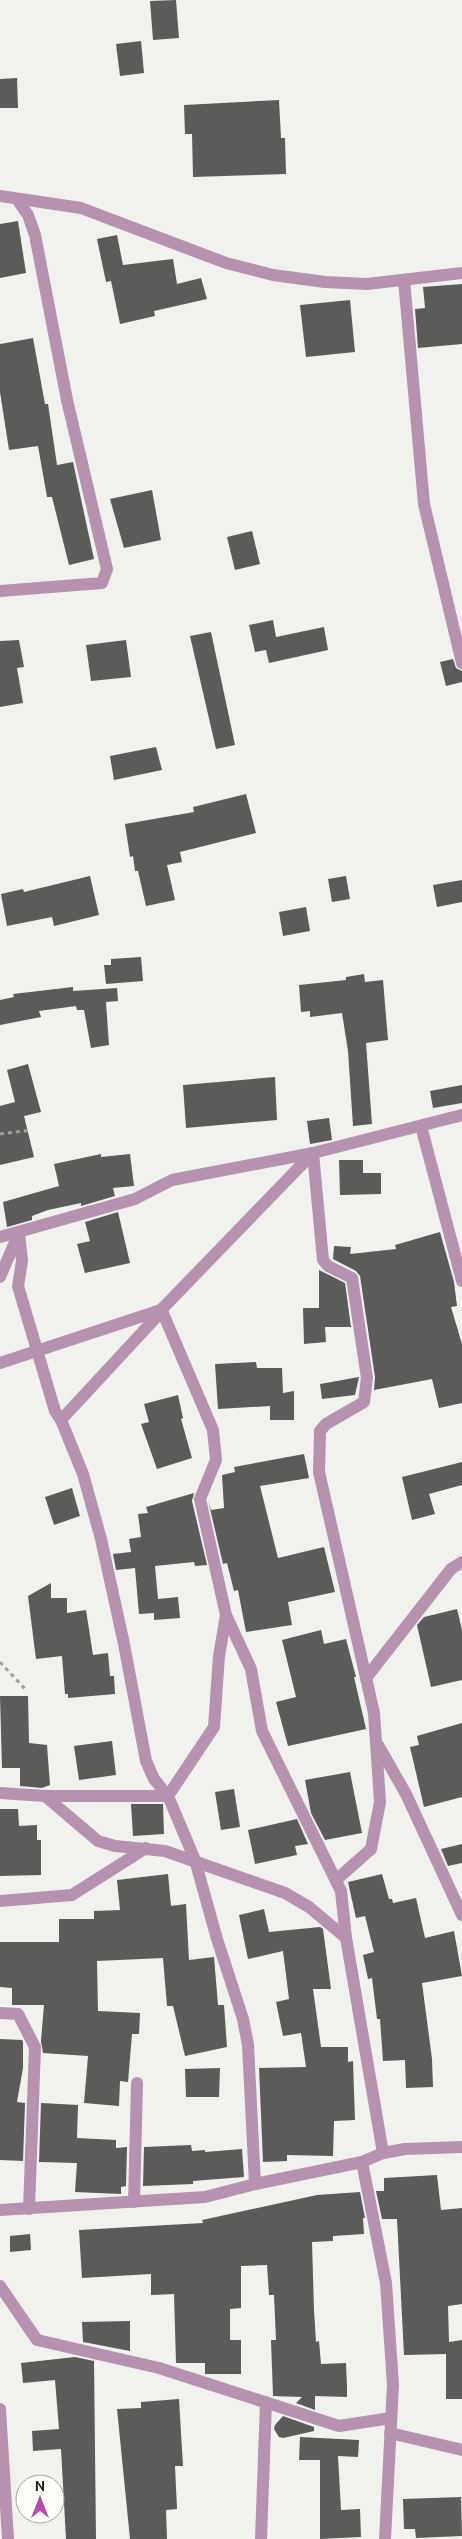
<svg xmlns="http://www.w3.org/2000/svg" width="462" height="2539" font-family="Ubuntu,sans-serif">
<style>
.building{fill:#5b5b59}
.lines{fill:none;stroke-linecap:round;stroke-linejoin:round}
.path{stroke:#a1a19f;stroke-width:3;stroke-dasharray:4 4;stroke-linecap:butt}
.minor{stroke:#b593ae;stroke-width:12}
</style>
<rect width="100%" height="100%" fill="#f1f1ee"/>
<g class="building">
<polygon points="176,0 179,38 153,40 150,1"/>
<polygon points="141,41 144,73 120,76 116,44"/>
<polygon points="17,78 18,108 0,108 0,79"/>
<polygon points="279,100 281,138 285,138 286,174 193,177 192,134 185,134 184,105"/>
<polygon points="18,221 26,273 0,278 0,224"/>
<polygon points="117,235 123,265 173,259 177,284 201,278 207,299 154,311 155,316 120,324 111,281 106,282 97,239"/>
<polygon points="462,284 462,344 418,348 415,309 425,308 423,287"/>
<polygon points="350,300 355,352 306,357 300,305"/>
<polygon points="33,338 45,404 48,404 57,465 73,462 94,559 69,565 52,497 47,497 38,446 9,450 0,392 0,344"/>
<polygon points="152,490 161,540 124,548 110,499"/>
<polygon points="252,531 260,564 235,570 227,537"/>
<polygon points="273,620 276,637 324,627 328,650 269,663 266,650 255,652 249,625"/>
<polygon points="211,632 235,745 216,749 190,636"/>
<polygon points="19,640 24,667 17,668 23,703 0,707 0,641"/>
<polygon points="126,640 131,677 91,681 86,645"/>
<polygon points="453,659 456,668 462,671 462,682 446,686 440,662"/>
<polygon points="156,747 162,770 114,780 110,756"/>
<polygon points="246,794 256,833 180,852 182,862 167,865 175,900 146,906 138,871 135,871 133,856 130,857 125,824 194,812 193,807"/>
<polygon points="90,876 99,915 54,926 52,917 7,926 1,894 23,889 24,892"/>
<polygon points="346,876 350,899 332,902 328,879"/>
<polygon points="462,880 462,902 437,907 433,885"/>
<polygon points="306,907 310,931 283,936 279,912"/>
<polygon points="141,957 143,981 106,984 104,965 111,965 111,959"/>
<polygon points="364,974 365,982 383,980 388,1040 366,1043 372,1124 353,1126 348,1051 342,1013 310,1017 310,1011 301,1012 299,985 346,980 346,977"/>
<polygon points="73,987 73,991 117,988 118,1001 106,1002 109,1045 91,1048 84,1010 77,1010 76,1006 39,1011 41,1017 0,1025 0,1000 14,997 13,994"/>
<polygon points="28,1064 41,1112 24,1116 34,1157 0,1165 0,1106 15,1102 7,1070"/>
<polygon points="275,1077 277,1120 186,1128 183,1085"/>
<polygon points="462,1085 462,1103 433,1108 430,1091"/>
<polygon points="329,1118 332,1140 310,1144 307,1121"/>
<polygon points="101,1154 101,1157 130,1154 134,1186 113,1188 115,1196 81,1206 81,1203 48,1210 32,1216 32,1220 7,1227 3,1202 59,1186 54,1164"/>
<polygon points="339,1160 363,1160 363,1173 381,1173 381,1194 340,1195"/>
<polygon points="118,1212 130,1263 85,1273 77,1244 90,1241 85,1222"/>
<polygon points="440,1232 454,1282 457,1306 451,1307 462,1344 462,1403 439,1408 432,1379 374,1390 375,1377 360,1276 356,1271 333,1259 334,1246 351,1247 350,1254 396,1249 395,1245"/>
<polygon points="319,1270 345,1283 351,1327 325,1327 326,1342 304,1344 303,1308 319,1308"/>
<polygon points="256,1362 257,1368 282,1368 283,1393 294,1391 294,1420 270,1420 270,1406 218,1409 215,1364"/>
<polygon points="359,1377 355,1395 322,1399 320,1384"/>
<polygon points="178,1395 183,1418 181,1419 192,1458 157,1469 141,1424 149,1422 144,1404"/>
<polygon points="304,1454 309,1478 260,1486 278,1558 324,1547 335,1592 288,1602 292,1625 246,1632 238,1590 234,1591 227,1563 223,1564 208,1500 211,1510 224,1508 222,1475 235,1472 234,1467"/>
<polygon points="462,1462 462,1485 429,1494 435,1514 412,1520 402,1477"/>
<polygon points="72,1488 80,1516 54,1525 45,1497"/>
<polygon points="194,1493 192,1501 207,1565 195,1566 194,1562 155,1566 158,1599 178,1597 180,1618 154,1620 154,1613 139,1614 135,1568 116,1570 113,1554 131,1552 129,1539 141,1537 138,1514 148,1513 146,1507"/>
<polygon points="51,1583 51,1598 67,1598 67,1613 86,1610 93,1655 108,1653 110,1676 114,1676 115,1694 68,1698 68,1694 65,1694 62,1656 36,1659 28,1596"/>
<polygon points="457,1609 462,1630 462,1680 431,1687 417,1625 424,1617"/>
<polygon points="321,1630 324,1644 346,1639 356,1677 354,1677 366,1729 288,1746 276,1702 296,1697 282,1640"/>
<polygon points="0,1696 28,1696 29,1743 47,1745 50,1785 42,1788 20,1786 20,1768 2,1768"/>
<polygon points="462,1723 462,1797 424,1807 410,1747 419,1745 417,1736"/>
<polygon points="112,1741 116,1775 79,1780 74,1746"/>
<polygon points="350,1772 362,1833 325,1840 311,1813 305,1780"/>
<polygon points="234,1789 240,1827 221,1830 215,1792"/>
<polygon points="131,1804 163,1804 164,1834 133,1836"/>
<polygon points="0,1809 18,1809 19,1826 37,1825 37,1840 41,1840 41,1875 0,1876"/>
<polygon points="297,1819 308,1844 295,1846 297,1855 255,1864 248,1830"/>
<polygon points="462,1844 462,1863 448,1866 441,1849"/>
<polygon points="168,1874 171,1906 186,1904 189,1960 214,1957 218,2005 224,2005 227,2047 185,2056 173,2006 167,2006 163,1958 97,1961 98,2011 140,2013 139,2034 132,2034 128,2082 120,2081 119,2106 84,2103 88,2056 43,2053 41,2041 44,2005 12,2005 12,1988 0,1987 0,1942 59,1942 59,1919 94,1919 94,1911 120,1910 117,1880"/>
<polygon points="382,1874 389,1899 392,1899 393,1903 416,1898 425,1938 454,1931 462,1976 422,1983 432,2059 433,2087 406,2088 405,2060 383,2061 380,2019 377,2019 372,1978 368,1979 363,1955 374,1952 365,1916 356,1918 348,1882"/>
<polygon points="264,1909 269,1932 320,1927 323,1929 331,1989 313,1989 321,2047 348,2047 348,2062 353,2061 355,2120 334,2121 333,2156 287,2155 287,2161 263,2162 259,2068 306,2067 301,2033 283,2036 276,2002 289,1999 283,1951 248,1959 239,1915"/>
<polygon points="0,2039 22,2040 23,2042 23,2068 17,2102 25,2103 23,2161 0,2160"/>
<polygon points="220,2068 219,2097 186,2097 185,2069"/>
<polygon points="41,2103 78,2105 77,2138 116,2140 116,2148 127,2147 126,2186 121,2187 121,2194 75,2192 77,2163 39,2162"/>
<polygon points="191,2145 192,2151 205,2150 205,2152 242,2149 244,2177 193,2181 193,2184 143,2186 144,2147"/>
<polygon points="437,2175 441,2210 462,2208 462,2304 448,2306 449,2342 462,2340 462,2399 446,2399 446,2354 404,2355 397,2219 382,2219 376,2191 384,2191 384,2178"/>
<polygon points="360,2192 365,2218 363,2218 364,2234 333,2236 333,2241 312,2242 314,2310 316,2342 319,2341 321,2364 346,2363 347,2386 347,2397 315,2396 315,2410 296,2403 302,2397 273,2396 271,2340 276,2340 274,2295 269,2295 267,2265 241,2266 241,2308 230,2309 230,2340 241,2340 241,2374 205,2374 205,2363 176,2363 174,2294 151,2295 151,2274 82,2278 79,2230 203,2223 202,2220 317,2195"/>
<polygon points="30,2234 31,2250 10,2252 10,2236"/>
<polygon points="130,2321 130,2351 83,2342 82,2322"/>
<polygon points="75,2357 94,2361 96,2539 66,2539 61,2449 33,2451 32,2431 59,2429 55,2380 23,2383 21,2363"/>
<polygon points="179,2399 183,2466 175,2466 177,2509 166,2510 167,2539 130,2539 117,2409 141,2408 141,2402"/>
<polygon points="283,2416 314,2427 314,2431 283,2438 279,2437 274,2429 275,2425"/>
<polygon points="300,2437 359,2440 358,2457 338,2456 341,2510 360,2509 361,2537 320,2539 320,2460 299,2460"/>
<polygon points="461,2497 462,2536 416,2538 415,2529 404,2529 403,2499"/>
</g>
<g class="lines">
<g class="path">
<polyline points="0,1134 31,1130"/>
<polyline points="0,1662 26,1690"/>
</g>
<g class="minor">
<polyline points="0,196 81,208 226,263 273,275 325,282 367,284 462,273"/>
<polyline points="404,280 424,504 462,663"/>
<polyline points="0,591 102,583 107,569 67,400 35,235 28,215 17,199"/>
<polyline points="421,1126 462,1281"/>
<polyline points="313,1153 323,1260 328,1266 352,1278 367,1378 364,1402 326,1424 320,1431 319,1472 374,1713 380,1802 371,1849 336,1880"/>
<polyline points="19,1233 22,1261 18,1286 55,1411 61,1420 162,1311 213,1430 216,1460 200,1499 226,1615 251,1669 262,1731 341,1891 346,1938 383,2153"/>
<polyline points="0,1237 135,1199 172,1180 313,1153 462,1115"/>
<polyline points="0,1277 18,1235"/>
<polyline points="0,1363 161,1310 313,1153"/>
<polyline points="61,1420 83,1474 101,1539 124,1644 146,1761 154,1779 168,1796 195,1860 217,1939 243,2019 248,2045 255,2184"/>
<polyline points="366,1678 451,1569 462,1562"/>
<polyline points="378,1745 406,1794 462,1915"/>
<polyline points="0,1793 45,1796 168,1796"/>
<polyline points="45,1796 98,1841 115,1846 165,1851 285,1893 309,1907 346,1938"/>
<polyline points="168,1796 214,1727 219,1656 226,1615"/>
<polyline points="0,1901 72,1895 146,1848"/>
<polyline points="0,2013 18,2014 35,2047 29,2209"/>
<polyline points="362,2162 386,2283 393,2385 385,2539"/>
<polyline points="134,2202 137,2083"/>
<polyline points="0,2210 205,2197 255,2184 362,2162 383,2153 405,2149 462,2147"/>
<polyline points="0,2286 37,2340 159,2368 339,2426 391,2418"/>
<polyline points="0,2409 8,2539"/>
<polyline points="390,2433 462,2450"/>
<polyline points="261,2539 266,2402"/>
</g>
</g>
<g transform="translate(40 2499)"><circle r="24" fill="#fefefb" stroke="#a5a5a3"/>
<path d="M0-4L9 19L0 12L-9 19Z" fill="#b94ba9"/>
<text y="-8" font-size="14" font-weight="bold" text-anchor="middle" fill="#20201f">N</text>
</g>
</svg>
